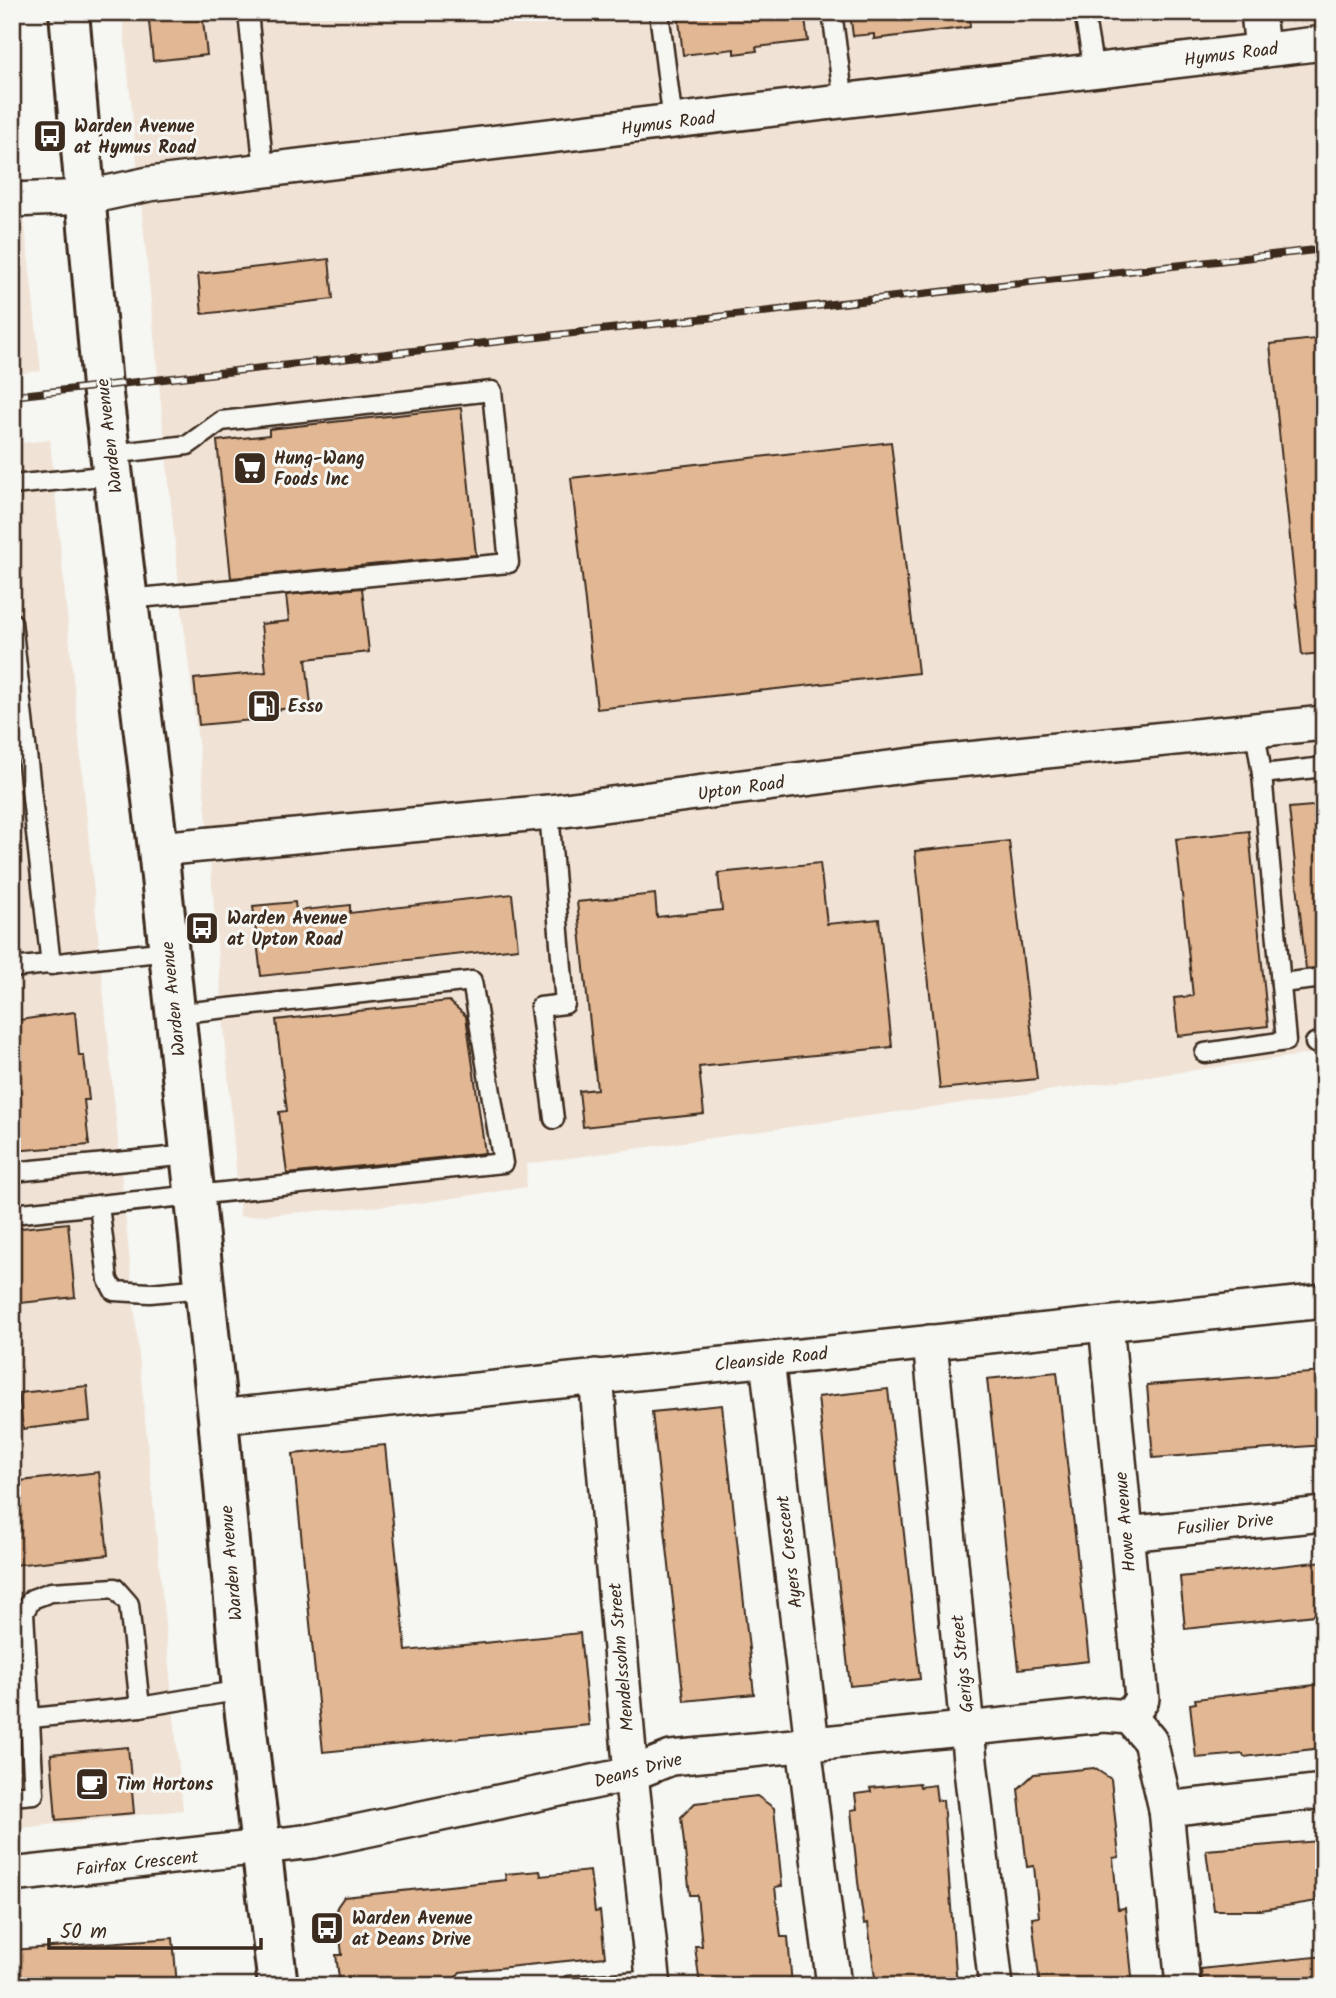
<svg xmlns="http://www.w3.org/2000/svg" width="1336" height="1998" font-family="Kalam,sans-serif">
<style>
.built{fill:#f0e3d6}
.building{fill:#e2b793;stroke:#3b2a1e;stroke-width:2}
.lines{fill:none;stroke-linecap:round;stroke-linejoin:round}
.lane-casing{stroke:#3b2a1e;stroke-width:23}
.street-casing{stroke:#3b2a1e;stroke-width:38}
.secondary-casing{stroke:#3b2a1e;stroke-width:44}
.lane{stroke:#f6f6f2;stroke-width:18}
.street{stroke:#f6f6f2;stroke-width:33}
.secondary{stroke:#f6f6f2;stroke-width:38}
.rail-casing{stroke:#3b2a1e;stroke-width:8}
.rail{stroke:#f6f6f2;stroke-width:5;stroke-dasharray:16;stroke-linecap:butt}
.labels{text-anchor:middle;stroke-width:6;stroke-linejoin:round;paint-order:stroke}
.street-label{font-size:18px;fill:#3b2a1e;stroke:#f6f6f2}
.poi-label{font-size:18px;font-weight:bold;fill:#3b2a1e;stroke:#f6f6f2;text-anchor:start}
</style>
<rect width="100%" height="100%" fill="#f6f6f2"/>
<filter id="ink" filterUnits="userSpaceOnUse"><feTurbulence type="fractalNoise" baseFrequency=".0143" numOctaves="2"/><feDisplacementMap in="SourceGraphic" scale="14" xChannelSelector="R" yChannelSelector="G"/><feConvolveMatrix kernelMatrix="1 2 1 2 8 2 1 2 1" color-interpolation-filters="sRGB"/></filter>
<g filter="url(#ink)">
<g class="built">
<polygon points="122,12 1324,12 1324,1052 527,1164 526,1187 420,1203 240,1217 205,800 179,585"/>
<polygon points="12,108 41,371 12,374"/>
<polygon points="50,440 183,1810 12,1829 12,444"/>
</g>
<g class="building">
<polygon points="148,12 202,12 207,55 153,61"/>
<polygon points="678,12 804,12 808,41 756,47 757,51 734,54 734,49 683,55"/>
<polygon points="850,12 969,12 970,27 874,39 874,34 853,36"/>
<polygon points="329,259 333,299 202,314 198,274"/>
<polygon points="1324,338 1324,653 1302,655 1270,344"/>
<polygon points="461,408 476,555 231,578 217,441 269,435 269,429"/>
<polygon points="891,442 918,673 597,709 571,478"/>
<polygon points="362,588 369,652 306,659 311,706 274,710 275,718 199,725 194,679 266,672 261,624 289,621 286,595"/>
<polygon points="1324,805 1324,967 1306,969 1289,808"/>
<polygon points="1249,831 1268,1026 1178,1036 1174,998 1193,996 1176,839"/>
<polygon points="1009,841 1037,1079 940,1089 915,851"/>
<polygon points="820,863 827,924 879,919 892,1047 699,1067 704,1114 583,1127 579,1091 597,1089 577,902 655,894 657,917 722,910 718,873"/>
<polygon points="512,894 518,948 261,976 253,906 295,902 296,911 350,905 350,913"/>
<polygon points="449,1001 466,1016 485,1153 287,1174 279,1112 287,1111 276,1020"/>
<polygon points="75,1012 79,1056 84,1056 89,1100 84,1100 89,1145 12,1151 12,1021"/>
<polygon points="68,1223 75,1297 12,1304 12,1229"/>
<polygon points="1057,1372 1089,1661 1019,1669 987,1379"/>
<polygon points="1324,1372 1324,1445 1153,1458 1147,1385"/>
<polygon points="87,1386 90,1421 23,1429 19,1393"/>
<polygon points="888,1389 920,1679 850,1686 818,1397"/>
<polygon points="722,1405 754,1694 684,1701 652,1412"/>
<polygon points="385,1445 406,1651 580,1633 589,1725 323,1752 293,1454"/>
<polygon points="99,1472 108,1555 14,1565 12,1482"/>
<polygon points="1324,1561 1324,1614 1185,1629 1180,1577"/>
<polygon points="1324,1684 1322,1748 1244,1757 1243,1754 1196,1758 1190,1704 1196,1703 1195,1699"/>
<polygon points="128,1747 134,1813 56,1820 51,1754"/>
<polygon points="1094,1768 1111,1779 1119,1857 1113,1858 1118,1909 1125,1908 1133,1986 1040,1986 1032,1918 1039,1917 1034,1866 1027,1867 1018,1789 1034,1774"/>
<polygon points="919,1783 920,1787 935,1785 937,1801 943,1800 957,1986 876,1986 868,1923 864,1924 858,1882 851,1810 857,1809 855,1794 871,1792 870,1788"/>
<polygon points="757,1796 774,1808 782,1886 775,1887 781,1937 788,1937 792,1986 700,1986 695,1946 702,1946 697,1895 690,1895 681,1817 695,1803"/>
<polygon points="1320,1841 1324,1900 1261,1910 1214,1910 1206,1850"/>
<polygon points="540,1871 541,1876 590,1871 595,1912 600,1911 605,1957 460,1972 449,1986 340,1986 336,1955 342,1955 337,1907 344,1897 506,1880 505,1874"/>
<polygon points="173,1938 177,1986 12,1986 12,1950"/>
<polygon points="1324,1956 1324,1986 1202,1986 1201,1969"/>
</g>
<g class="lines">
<g class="lane-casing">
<g id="lane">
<polyline points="248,12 264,172"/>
<polyline points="659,12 673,122"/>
<polyline points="832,12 844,102"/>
<polyline points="1084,12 1094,71"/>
<polyline points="111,454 188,445 221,421 492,391 509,563 128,599"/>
<polyline points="12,485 113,475"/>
<polyline points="12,622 51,965"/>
<polyline points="1255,731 1262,774 1324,767"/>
<polyline points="549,812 565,1004 540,1007 554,1119"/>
<polyline points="12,968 168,951"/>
<polyline points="1281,983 1324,978"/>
<polyline points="1315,1043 1324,1042"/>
<polyline points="1205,1053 1286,1041 1262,774"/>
<polyline points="12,1172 190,1155"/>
<polyline points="99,1205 108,1280 114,1291 150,1293 204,1288"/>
<polyline points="12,1214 503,1163 472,981 173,1014"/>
<polyline points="12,1720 140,1707 242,1690"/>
<polyline points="12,1796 34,1794 24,1612 32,1599 51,1592 115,1588 129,1604 140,1707"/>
<polyline points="569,1986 654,1980"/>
</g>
</g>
<g class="street-casing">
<g id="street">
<polyline points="1258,12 1262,50"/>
<polyline points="12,200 88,197 149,184 1324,43"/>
<polyline points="158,849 549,812 928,763 1324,723"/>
<polyline points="1106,1324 1142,1699 1130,1717"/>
<polyline points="930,1342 970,1761 996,1986"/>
<polyline points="767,1360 812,1744"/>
<polyline points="596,1376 631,1774 654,1986"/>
<polyline points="218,1417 1324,1301"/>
<polyline points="1126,1534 1324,1514"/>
<polyline points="804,1745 834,1986"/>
<polyline points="1166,1809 1324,1791"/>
<polyline points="12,1875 313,1841 631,1774 671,1758 1104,1715 1130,1717 1150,1741 1166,1809 1183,1986"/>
</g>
</g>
<g class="secondary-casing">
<polyline id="secondary" points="69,12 102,386 158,849 218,1417 242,1690 278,1986"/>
</g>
<use href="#lane" class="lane"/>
<use href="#street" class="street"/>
<use href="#secondary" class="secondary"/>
<g class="rail-casing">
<polyline id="rail" points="12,396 1324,249"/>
</g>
<use href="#rail" class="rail"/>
</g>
</g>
<defs>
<g id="bus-square" transform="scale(1.75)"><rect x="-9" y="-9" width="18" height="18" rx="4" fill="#3b2a1e" stroke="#f6f6f2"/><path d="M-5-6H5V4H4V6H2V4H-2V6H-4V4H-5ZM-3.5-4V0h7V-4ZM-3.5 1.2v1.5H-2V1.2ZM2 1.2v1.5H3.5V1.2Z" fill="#fff"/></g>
<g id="supermarket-square" transform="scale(1.75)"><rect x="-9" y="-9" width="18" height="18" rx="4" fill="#3b2a1e" stroke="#f6f6f2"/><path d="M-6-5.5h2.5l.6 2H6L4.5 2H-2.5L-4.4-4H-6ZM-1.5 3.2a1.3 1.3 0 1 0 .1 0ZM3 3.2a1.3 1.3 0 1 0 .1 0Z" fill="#fff"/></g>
<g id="fuel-square" transform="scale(1.75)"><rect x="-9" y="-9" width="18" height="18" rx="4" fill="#3b2a1e" stroke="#f6f6f2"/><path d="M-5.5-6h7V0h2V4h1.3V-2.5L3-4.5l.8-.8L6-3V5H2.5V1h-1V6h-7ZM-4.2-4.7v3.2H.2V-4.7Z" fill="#fff"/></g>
<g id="cafe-square" transform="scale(1.75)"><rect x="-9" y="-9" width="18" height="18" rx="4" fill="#3b2a1e" stroke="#f6f6f2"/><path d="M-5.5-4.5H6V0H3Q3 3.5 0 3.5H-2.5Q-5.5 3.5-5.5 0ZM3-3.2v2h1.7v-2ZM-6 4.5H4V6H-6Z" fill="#fff"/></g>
</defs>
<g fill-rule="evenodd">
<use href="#bus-square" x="50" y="136"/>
<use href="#supermarket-square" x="250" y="468"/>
<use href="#fuel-square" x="264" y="706"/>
<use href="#bus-square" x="202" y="928"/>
<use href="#cafe-square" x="92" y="1784"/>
<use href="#bus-square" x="327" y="1928"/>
</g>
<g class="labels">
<g class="street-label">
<text transform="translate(1231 54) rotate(-7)" y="6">Hymus Road</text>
<text transform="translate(668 123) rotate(-7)" y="6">Hymus Road</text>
<text transform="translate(109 436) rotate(-97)" y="6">Warden Avenue</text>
<text transform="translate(741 788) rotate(-8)" y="6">Upton Road</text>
<text transform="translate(173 999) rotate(-96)" y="6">Warden Avenue</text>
<text transform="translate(771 1359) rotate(-6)" y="6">Cleanside Road</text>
<text transform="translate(1125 1522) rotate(-95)" y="6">Howe Avenue</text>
<text transform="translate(1225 1524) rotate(-6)" y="6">Fusilier Drive</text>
<text transform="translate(789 1552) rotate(-97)" y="6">Ayers Crescent</text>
<text transform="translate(231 1563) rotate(-95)" y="6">Warden Avenue</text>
<text transform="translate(621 1657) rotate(-95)" y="6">Mendelssohn Street</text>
<text transform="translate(962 1664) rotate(-96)" y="6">Gerigs Street</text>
<text transform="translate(638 1770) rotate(-15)" y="6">Deans Drive</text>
<text transform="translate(137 1863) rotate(-6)" y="6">Fairfax Crescent</text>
</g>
<g class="poi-label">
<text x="74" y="132">Warden Avenue<tspan x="74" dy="21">at Hymus Road</tspan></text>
<text x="274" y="464">Hung-Wang<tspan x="274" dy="21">Foods Inc</tspan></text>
<text x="288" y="712">Esso</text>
<text x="227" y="924">Warden Avenue<tspan x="227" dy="21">at Upton Road</tspan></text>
<text x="116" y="1790">Tim Hortons</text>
<text x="352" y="1924">Warden Avenue<tspan x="352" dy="21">at Deans Drive</tspan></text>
</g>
</g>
<rect width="1336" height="1998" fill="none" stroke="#f6f6f2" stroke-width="42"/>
<rect x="21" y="21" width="1294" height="1956" fill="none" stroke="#3b2a1e" stroke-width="2.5" filter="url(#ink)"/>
<path d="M49 1938v10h212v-10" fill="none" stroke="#3b2a1e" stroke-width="3.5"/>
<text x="60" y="1938" font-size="21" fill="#3b2a1e" stroke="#f6f6f2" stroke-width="5" paint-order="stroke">50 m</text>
</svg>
